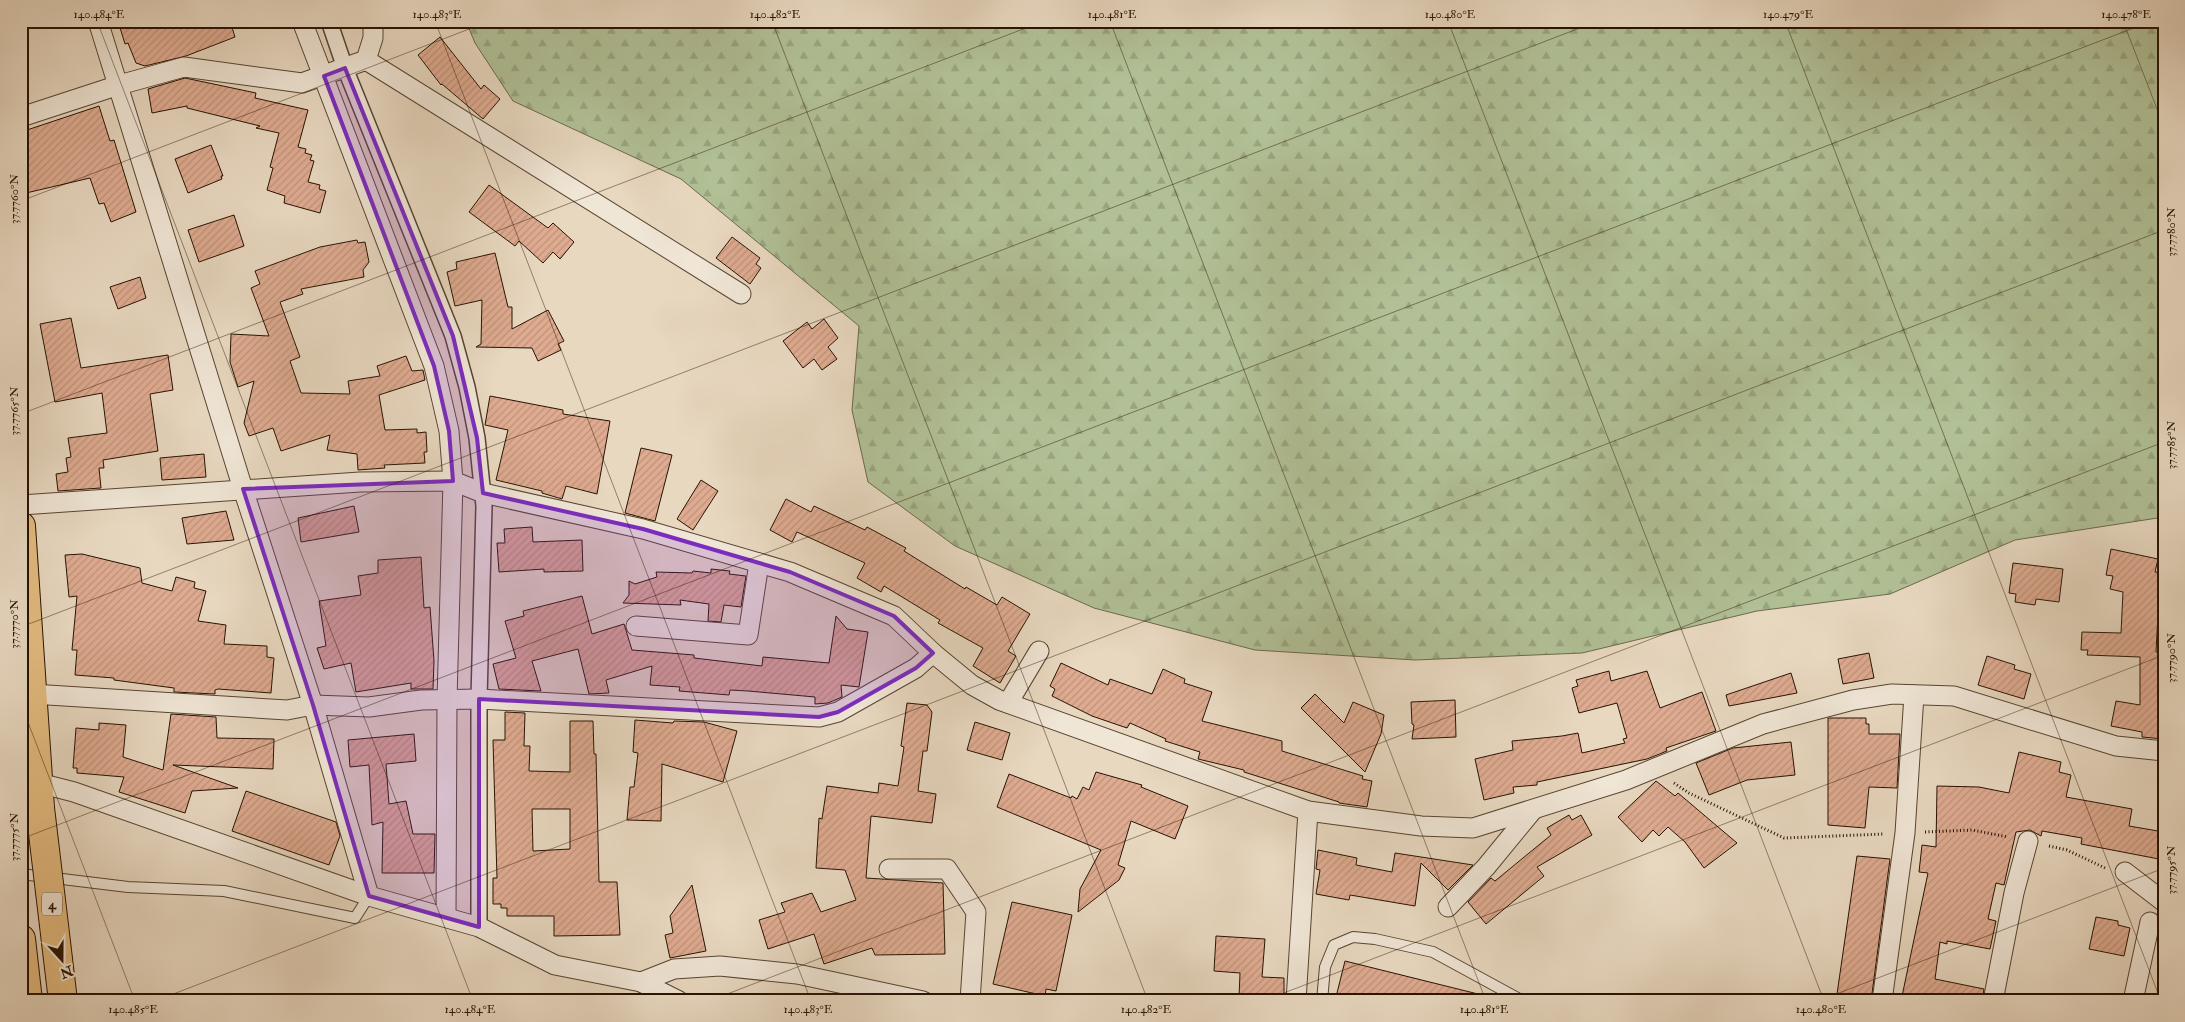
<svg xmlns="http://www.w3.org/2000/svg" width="2185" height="1022" font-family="'IM FELL Double Pica',serif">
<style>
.forest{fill:url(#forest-firs);stroke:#6c694c}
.building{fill:url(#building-hatch);stroke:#281201;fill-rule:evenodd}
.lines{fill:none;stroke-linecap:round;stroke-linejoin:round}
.service-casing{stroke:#584431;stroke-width:12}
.pedestrian-casing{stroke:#584431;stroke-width:18}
.minor-casing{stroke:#584431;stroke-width:21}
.trunk-casing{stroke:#281201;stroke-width:30}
.path{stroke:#281201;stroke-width:3;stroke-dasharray:1 2.5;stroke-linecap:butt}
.service{stroke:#f0e6d6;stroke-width:10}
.pedestrian{stroke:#f0e6d6;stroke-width:15}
.minor{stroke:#f0e6d6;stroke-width:19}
.trunk{stroke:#e4bc80;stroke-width:28}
.trunk-bridge-casing{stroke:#281201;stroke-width:30;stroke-linecap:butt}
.trunk-bridge{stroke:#e4bc80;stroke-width:28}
.marked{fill:#7b2cbf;fill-opacity:0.2;stroke:#7b2cbf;stroke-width:4;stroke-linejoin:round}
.ticks{fill:none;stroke:#281201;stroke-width:1;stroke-opacity:0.45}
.labels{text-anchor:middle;stroke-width:4;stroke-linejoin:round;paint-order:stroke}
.shield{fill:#f0e6d6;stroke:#645241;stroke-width:1}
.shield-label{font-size:14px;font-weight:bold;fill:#281201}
.neatline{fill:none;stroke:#281201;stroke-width:2}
.ticks-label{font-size:12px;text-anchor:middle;fill:#281201}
</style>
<defs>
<pattern id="forest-firs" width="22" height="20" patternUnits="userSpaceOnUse" patternTransform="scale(1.25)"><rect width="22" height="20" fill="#b1c096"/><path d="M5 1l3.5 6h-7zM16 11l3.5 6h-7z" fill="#98a480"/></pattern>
<pattern id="building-hatch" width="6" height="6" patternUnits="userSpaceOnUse" patternTransform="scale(1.25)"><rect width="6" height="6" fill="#dfab91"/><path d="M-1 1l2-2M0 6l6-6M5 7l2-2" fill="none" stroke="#bf927b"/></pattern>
</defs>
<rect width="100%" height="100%" fill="#e8d8c0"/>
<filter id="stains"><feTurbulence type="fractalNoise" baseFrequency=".004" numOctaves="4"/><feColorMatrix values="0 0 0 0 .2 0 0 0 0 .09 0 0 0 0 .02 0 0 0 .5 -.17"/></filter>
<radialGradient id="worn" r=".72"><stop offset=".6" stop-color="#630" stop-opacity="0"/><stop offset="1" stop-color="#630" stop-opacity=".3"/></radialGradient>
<polygon class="forest" points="466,21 2164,21 2164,517 2015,540 1890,594 1757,611 1582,653 1415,660 1255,650 1094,608 955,546 868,482 852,410 859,326 681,179 513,101 475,43"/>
<g class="building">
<polygon points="118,21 230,21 235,37 186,56 145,66 136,63 128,43 125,44"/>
<polygon points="440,37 481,89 484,85 500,99 483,119 442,84 441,85 418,55"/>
<polygon points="185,78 256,93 255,98 308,110 298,147 306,149 305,153 312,155 310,160 314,161 308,182 320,185 319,189 326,191 320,213 284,203 285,196 267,190 273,168 270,167 279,133 256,128 260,126 187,108 187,106 152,113 148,89"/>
<polygon points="99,106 110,141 114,140 136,212 111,222 104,203 99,204 90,178 26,193 21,171 21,132"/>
<polygon points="211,145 223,176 221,176 222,179 188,193 175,159"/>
<polygon points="489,185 548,228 553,223 574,242 560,259 553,252 543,263 519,241 515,246 469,212"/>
<polygon points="234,215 244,246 199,262 188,230"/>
<polygon points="732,237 760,258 756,264 761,268 750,284 716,258"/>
<polygon points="357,240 358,243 365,242 369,262 363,270 364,277 301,289 303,294 280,302 300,357 290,361 301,393 350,394 348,381 380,376 377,366 406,356 412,371 423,370 425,380 379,395 385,430 417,429 417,433 426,432 427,452 424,452 425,463 384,465 385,468 358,470 357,454 327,450 330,435 281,451 273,428 249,436 244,423 254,381 238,387 230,362 231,334 269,336 251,288 260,284 255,271 320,247"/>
<polygon points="495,253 508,307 512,307 512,329 548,310 564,341 558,344 561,350 538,361 532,348 476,347 481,344 482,300 455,306 447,272 457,269 456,262"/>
<polygon points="140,277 146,298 118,309 110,287"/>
<polygon points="71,318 81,368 168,355 173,390 150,394 158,451 103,460 104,468 99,468 101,488 58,491 56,474 68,472 66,458 71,457 68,438 107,433 102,393 55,402 40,324"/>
<polygon points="824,319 838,338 828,347 837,359 822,370 814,359 803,368 783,341 807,322 812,329"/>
<polygon points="490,396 563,410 563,414 610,421 597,494 566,486 562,499 542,493 542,491 496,480 508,430 485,425"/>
<polygon points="641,448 672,455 655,521 625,513"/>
<polygon points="204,454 206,477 162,480 160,458"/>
<polygon points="701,480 718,491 693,530 677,519"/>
<polygon points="786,499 811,512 814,506 865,530 867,527 906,548 904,551 965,589 966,587 997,605 1002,597 1030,614 1008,651 1016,656 1000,683 973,666 983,648 938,623 940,620 884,586 881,592 857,578 865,563 797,532 792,542 770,530"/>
<polygon points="354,506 359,532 301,542 298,518"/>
<polygon points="226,511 234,540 187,544 182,518"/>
<polygon points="532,527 533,542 582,540 583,571 544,572 544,569 499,572 497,543 505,543 504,529"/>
<polygon points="2111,549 2158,559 2155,572 2164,573 2164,597 2159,596 2156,652 2164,652 2164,739 2142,737 2142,732 2111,726 2116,701 2140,705 2140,657 2087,655 2088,650 2081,650 2082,632 2121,633 2123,592 2110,589 2113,576 2106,575"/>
<polygon points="82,554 140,568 142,583 172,591 176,577 195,582 194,588 206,591 198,621 226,625 224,644 267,646 267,657 274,658 271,693 218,689 215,690 215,694 174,692 174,688 114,680 114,678 75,675 77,650 72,650 77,596 69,597 65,555"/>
<polygon points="421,557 424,608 430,607 434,661 433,689 411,689 411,683 356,692 351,663 324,669 317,648 326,646 319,601 361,595 358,576 378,573 378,560"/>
<polygon points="2013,563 2063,569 2059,602 2036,599 2035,605 2015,602 2016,594 2009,593"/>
<polygon points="711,569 730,571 729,574 746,576 741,607 724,605 721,622 708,621 709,604 680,600 681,605 623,603 629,595 629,581 635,584 657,577 656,572 692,573 693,571 711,573"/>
<polygon points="582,596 592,634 624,624 632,650 694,655 694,658 762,666 763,657 829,663 836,616 847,629 868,632 859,687 841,685 842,697 828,703 815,704 815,697 748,691 730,690 729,695 679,691 680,687 650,685 652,666 606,680 609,693 589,694 578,649 532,661 541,691 499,689 493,664 516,658 505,621 524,616 523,611"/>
<polygon points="1869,653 1874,678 1843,684 1838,659"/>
<polygon points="1987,656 2015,665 2014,669 2031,674 2024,699 1978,685"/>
<polygon points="1061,663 1108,685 1110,679 1152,694 1163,669 1185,679 1184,683 1212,692 1202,721 1282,741 1282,751 1363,776 1362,779 1372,781 1367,807 1339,803 1339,802 1244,772 1244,770 1198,759 1200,752 1165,741 1166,739 1130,723 1127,728 1092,716 1052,696 1055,689 1050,686"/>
<polygon points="1609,671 1611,681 1647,671 1660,708 1702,692 1716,731 1666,748 1667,751 1647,759 1537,782 1537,785 1513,787 1514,793 1484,800 1475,759 1513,750 1512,741 1562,736 1578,733 1582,753 1625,743 1623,739 1627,738 1617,703 1579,713 1572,688 1578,686 1576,680"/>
<polygon points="1791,673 1797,693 1729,706 1726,695"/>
<polygon points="1315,694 1344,723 1353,702 1384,715 1381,734 1365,772 1301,708"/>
<polygon points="1455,700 1456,737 1412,739 1414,725 1412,724 1411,702"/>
<polygon points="907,703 927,705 932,712 927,751 923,751 918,791 936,794 932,823 871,816 866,878 943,883 945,954 875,955 872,948 824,964 814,934 768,949 759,920 785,912 781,903 812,893 821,912 856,900 845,870 816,868 819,818 822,819 827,786 878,793 879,783 898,786 904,747 901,746"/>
<path d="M505,712L525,713L524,746H530L529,771L570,772V721H593L594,754H596L599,882H617L620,935L554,936V916H507V908H501V904H493V878H497L493,740H505ZM532,809H570V849L533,851Z"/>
<polygon points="171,714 216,717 217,738 274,739 273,769 173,765 238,788 192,791 185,813 119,792 124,777 77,773 77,768 73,768 76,728 99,730 99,723 126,725 123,757 163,770"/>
<polygon points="1828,718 1866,718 1866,724 1869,724 1869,734 1900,734 1897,788 1869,787 1865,828 1828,825"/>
<polygon points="635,720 673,723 674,721 704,722 737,731 723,782 662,764 661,821 627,820 630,787 634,787 638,753 633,752"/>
<polygon points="975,722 1010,733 1002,760 967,750"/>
<polygon points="414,734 416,761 386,764 389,804 406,801 413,834 435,834 434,873 382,873 383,822 372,825 369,765 350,767 348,740"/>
<polygon points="1791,742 1795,775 1747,780 1709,795 1696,763 1733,748"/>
<polygon points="2019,752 2061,762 2059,772 2071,775 2066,797 2132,809 2129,826 2164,832 2164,860 2081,844 2082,838 2042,831 2041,836 2030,830 2016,832 2004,885 1996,883 1988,919 1996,921 1990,949 1947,941 1947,944 1940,942 1935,979 1984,989 1982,1001 1901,1001 1928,873 1919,872 1922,845 1936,847 1937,786 1979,787 2009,793"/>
<polygon points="1096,772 1142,785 1141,787 1188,806 1175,839 1131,821 1118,865 1125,868 1119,880 1078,912 1080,889 1101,850 997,807 1009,774 1071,798 1072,796 1077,799 1083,787 1089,790"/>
<polygon points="1656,781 1675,796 1678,793 1737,843 1704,868 1685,842 1668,827 1659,836 1653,830 1642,842 1618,817"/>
<polygon points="246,791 336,822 340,836 329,865 232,831"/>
<polygon points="1569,815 1572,820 1581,815 1592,835 1537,867 1544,876 1486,924 1468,902 1491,878 1495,881 1551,835 1547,828"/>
<polygon points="1318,850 1357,858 1356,865 1392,872 1395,853 1473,865 1448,890 1421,863 1415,906 1350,895 1349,900 1316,894 1320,870 1316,869"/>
<polygon points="1857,856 1890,859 1871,1001 1836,1001"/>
<polygon points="692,885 706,951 670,958 665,935 673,933 670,916"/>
<polygon points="1012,902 1072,915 1056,991 1046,989 1045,996 993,984"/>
<polygon points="2096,917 2118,921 2118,925 2130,928 2124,956 2089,949"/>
<polygon points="1216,936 1265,939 1262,977 1284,978 1284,999 1239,998 1240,973 1214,971"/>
<polygon points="1345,961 1478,994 1477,1001 1335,1001"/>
</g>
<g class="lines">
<g class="service-casing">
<g id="service">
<polyline points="21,874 128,887 224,891 355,918 369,896"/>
<polyline points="1322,1001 1325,967 1334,945 1353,937 1375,939 1433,952 1523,1001"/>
</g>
</g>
<g class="pedestrian-casing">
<polyline id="pedestrian" points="329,21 345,68 453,336 467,387 477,438 484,506 479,699 479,927"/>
</g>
<g class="minor-casing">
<g id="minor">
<polyline points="98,21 243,489 313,705 369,896"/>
<polyline points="302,21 434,366 449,431 453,481 447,700 446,917"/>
<polyline points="366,60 741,294"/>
<polyline points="21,117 119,85 184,67 302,83 366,60 373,38 373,21"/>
<polyline points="21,505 360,482 453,481 483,493 643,529 790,572 894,616 933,653"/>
<polyline points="636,626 748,635 759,563"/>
<polyline points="32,694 287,710 313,705 369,707 421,700 479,699 819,717 838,712 916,668 933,653 972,685 999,700 1308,811 1421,826 1473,828 1626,780 1763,724 1853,700 1892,694 1954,696 2116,746 2164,751"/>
<polyline points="1008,703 1039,651"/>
<polyline points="39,783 74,792 369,896 479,927 555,965 641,982 679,1001"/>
<polyline points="889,869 947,869 976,912 970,1001"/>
<polyline points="2125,872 2164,902"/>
<polyline points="1448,907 1486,867 1532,811"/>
<polyline points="641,982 674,969 720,966 797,974 923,1001"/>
<polyline points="1296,1001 1308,811"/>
<polyline points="1882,1001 1905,833 1914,695"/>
<polyline points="1993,1001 2014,893 2028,841"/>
<polyline points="2133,1001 2150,922"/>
</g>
</g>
<g class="trunk-casing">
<g id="trunk">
<polyline points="21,526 40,808"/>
<polyline points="21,939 28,1001"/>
</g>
</g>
<g class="path">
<polyline points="1674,783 1689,793 1784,838 1884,834"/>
<polyline points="1925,832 1972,830 2008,837"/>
<polyline points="2049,846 2067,850 2105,868"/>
</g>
<use href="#service" class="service"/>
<use href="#pedestrian" class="pedestrian"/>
<use href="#minor" class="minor"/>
<use href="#trunk" class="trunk"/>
<g class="trunk-bridge-casing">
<polyline id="trunk-bridge" points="40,808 63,1001"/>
</g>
<use href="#trunk-bridge" class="trunk-bridge"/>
</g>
<path class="marked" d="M345,68L453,336L477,438L483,493L643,529L790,572L894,616L933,653L916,668L838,712L819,717L479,699V927L369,896L313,705L243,489L453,481L449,431L434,366L324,76Z"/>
<path class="ticks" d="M97,21L473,1001M435,21L811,1001M772,21L1148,1001M1110,21L1486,1001M1448,21L1824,1001M1785,21L2161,1001M2123,21L2164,127M21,201L490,21M21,414L1044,21M21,627L1598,21M21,704L135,1001M21,839L2152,21M155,1001L2164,230M709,1001L2164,442M1263,1001L2164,655M1818,1001L2164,868"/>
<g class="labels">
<rect class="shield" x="42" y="892.5" width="20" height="23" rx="4"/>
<g class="shield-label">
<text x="52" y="909">4</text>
</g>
</g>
<rect width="2185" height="1022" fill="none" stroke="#e8d8c0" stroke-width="55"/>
<g transform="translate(62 960) rotate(159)" stroke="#f0e6d6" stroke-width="4" paint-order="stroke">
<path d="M0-4L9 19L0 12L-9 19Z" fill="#281201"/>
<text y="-8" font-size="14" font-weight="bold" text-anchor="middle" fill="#281201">N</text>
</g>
<rect x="28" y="28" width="2130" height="966" class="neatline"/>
<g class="ticks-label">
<text x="99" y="18">140.484°E</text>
<text x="437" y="18">140.483°E</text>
<text x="775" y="18">140.482°E</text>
<text x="1112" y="18">140.481°E</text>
<text x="1450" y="18">140.480°E</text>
<text x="1788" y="18">140.479°E</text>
<text x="2126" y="18">140.478°E</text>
<text transform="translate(14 199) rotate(-90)" y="4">37.7760°N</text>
<text transform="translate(2171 232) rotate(-90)" y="4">37.7780°N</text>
<text transform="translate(14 411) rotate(-90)" y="4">37.7765°N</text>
<text transform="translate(2171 445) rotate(-90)" y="4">37.7785°N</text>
<text transform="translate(14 624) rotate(-90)" y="4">37.7770°N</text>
<text transform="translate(2171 658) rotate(-90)" y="4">37.7790°N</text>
<text transform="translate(14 837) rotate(-90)" y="4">37.7775°N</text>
<text transform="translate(2171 870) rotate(-90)" y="4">37.7795°N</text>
<text x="133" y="1013">140.485°E</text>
<text x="470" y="1013">140.484°E</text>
<text x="808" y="1013">140.483°E</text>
<text x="1146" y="1013">140.482°E</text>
<text x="1484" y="1013">140.481°E</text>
<text x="1821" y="1013">140.480°E</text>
</g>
<rect width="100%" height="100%" filter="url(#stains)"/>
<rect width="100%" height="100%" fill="url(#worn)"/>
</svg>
